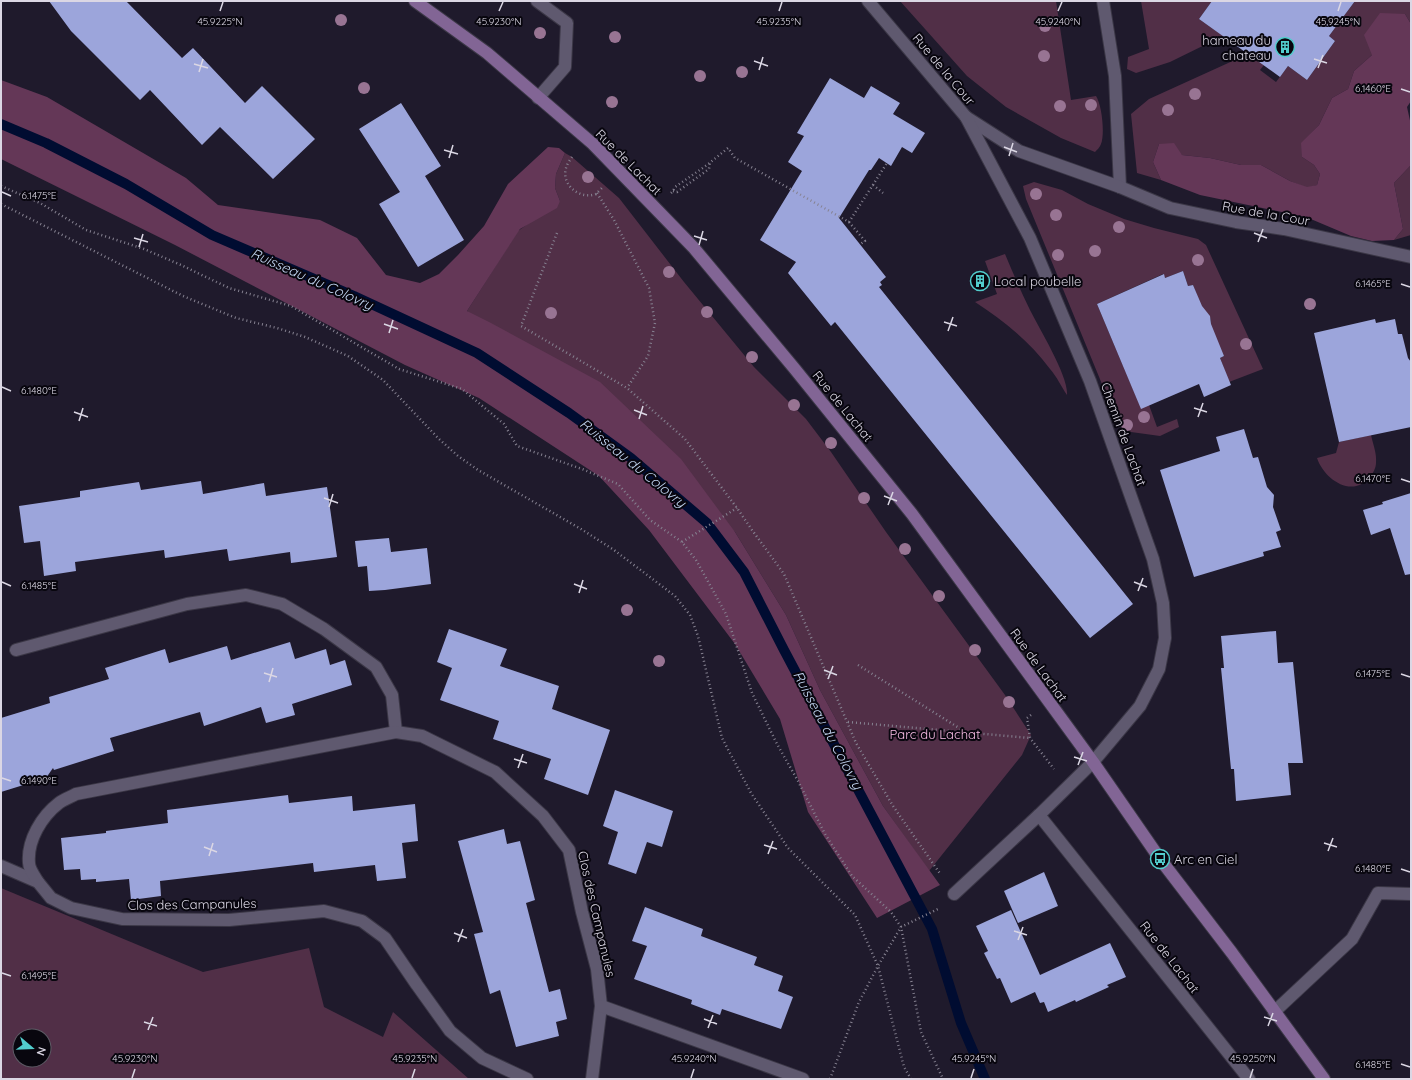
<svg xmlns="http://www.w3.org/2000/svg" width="1412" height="1080" font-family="Quicksand,sans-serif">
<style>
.green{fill:#512f47;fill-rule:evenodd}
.forest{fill:#643757}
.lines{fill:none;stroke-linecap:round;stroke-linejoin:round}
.stream{stroke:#000c31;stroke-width:10}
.building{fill:#9ca5db}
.lane-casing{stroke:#3b3746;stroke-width:14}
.street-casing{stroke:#3b3746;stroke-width:14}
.secondary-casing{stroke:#3b3746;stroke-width:14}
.path{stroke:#868291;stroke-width:2.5;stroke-dasharray:1 3;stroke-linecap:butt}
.lane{stroke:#5f596f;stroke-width:12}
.street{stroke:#5f596f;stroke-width:12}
.secondary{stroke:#826595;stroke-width:12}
.tree{fill:#987493}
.ticks{fill:none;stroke:#dbd7e4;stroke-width:1.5}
.labels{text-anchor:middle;stroke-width:4;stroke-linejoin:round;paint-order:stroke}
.poi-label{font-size:13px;fill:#dbd7e4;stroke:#08060e;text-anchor:start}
.street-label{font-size:13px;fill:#dbd7e4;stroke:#08060e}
.park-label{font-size:13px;fill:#fbbee7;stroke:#08060e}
.water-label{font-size:14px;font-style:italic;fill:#c3d6f2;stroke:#08060e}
.ticks-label{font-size:10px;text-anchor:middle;fill:#dbd7e4;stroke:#08060e;stroke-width:4;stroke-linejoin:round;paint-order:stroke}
</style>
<rect width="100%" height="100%" fill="#1f1a2c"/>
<g class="green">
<path d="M900,1H1056L1071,100L1096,96C1102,105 1105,134 1101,144C1100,147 1097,150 1095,152L1061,138L1006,107L967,76Z"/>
<polygon points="1141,1 1212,1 1199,19 1223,36 1170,62 1136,73 1127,69 1128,57 1149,49"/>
<polygon points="1355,1 1411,1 1411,24 1405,14 1372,55 1354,71 1348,89 1332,98 1319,125 1302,143 1302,157 1314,165 1320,174 1317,185 1307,188 1290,181 1261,165 1241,165 1210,158 1182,155 1159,144 1153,162 1161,180 1137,173 1131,114 1149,99 1248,54 1264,65 1260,70 1276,82 1288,66 1307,80 1335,41 1329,36"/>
<polygon points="565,153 572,157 619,198 684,282 754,367 806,419 831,452 886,532 1005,695 1031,735 1022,755 929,871 883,806 820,690 786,615 735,532 467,311 518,231 560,201 555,188 556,174"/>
<polygon points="1411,165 1411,235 1394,240 1403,229 1394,183"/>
<path d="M1034,182L1062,190L1088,204L1124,219L1154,228L1198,239L1206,245L1263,369L1229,382L1220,358L1224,356C1220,351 1214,346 1212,340C1208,330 1216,315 1203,311L1193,285L1188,286L1183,271L1165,278L1163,274L1097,304L1141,408L1149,405L1157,427L1177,419L1179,427L1160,436L1131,432L1121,423L1111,406L1026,199L1023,186Z"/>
<path d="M1005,254C1013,273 1021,292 1030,310C1039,328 1069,377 1067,395C1061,386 1057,377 1050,369C1030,342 1003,320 975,302L997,294L985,261Z"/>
<path d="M1371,435C1373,444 1377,454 1376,463C1376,468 1373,473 1370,477C1352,499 1324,479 1317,458L1336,453L1339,442Z"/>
<path d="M1,888L203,972L309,948L324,1007L383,1037L393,1012L469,1079H1ZM20,1036H44V1060H20Z"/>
</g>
<g class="forest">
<polygon points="1380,13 1405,14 1411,24 1411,101 1407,107 1411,125 1411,165 1394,183 1403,229 1394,240 1372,241 1351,236 1306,217 1200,195 1161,180 1153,162 1159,144 1174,143 1182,155 1210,158 1241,165 1261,165 1290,181 1307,187 1317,185 1320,174 1314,165 1302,157 1301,143 1319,125 1332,98 1348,89 1354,71 1372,55 1364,35"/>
<polygon points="1,80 47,97 186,178 218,205 320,220 357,238 386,275 420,283 439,274 458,255 484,226 508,184 548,147 559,148 565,153 556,174 555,188 560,201 557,208 520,229 467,311 491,323 600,382 681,459 735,532 786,615 820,690 883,806 940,885 877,918 808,812 780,719 735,644 649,530 599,476 479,398 405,365 175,245 1,159"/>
</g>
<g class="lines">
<polyline class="stream" points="1,124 46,143 126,184 212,235 354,296 477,353 569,413 631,458 707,523 744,572 784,650 932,929 961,1023 985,1079"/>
</g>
<g class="building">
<polygon points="49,1 126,1 182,58 193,48 245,103 262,86 315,139 273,179 220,127 202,145 150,90 140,100 71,31"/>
<polygon points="1212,1 1355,1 1329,36 1335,41 1307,80 1288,66 1280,77 1199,19"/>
<polygon points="830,78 864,98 871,86 900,103 893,114 925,133 912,153 902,147 891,166 879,158 871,170 869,170 839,218 886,277 880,282 882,285 879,287 1133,604 1090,638 835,322 831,326 788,273 796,262 760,240 802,171 788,162 804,136 797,133"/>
<polygon points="401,103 441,166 425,176 464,240 418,267 379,204 400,192 359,129"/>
<polygon points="1183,271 1188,286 1193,285 1202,306 1210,316 1211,324 1224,356 1220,358 1231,385 1204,397 1199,384 1141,409 1097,304 1164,274 1165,278"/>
<polygon points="1375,319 1376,323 1395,319 1398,334 1402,334 1408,358 1411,362 1411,427 1339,442 1314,333"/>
<polygon points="1244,429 1253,458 1258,457 1267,487 1274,495 1273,507 1281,530 1276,532 1281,547 1263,552 1264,556 1194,577 1160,470 1220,451 1216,437"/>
<polygon points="201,481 203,494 264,483 266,496 327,487 337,557 291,563 290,552 229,561 227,549 165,558 164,550 75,562 76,571 44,576 40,541 24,543 19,506 80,497 80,491 139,482 141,490"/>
<polygon points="1411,493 1411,574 1405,575 1390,528 1371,535 1363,510 1383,504 1382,502"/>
<polygon points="389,538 391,552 427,548 431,584 385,590 369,591 367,566 358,567 355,541"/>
<polygon points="449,629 507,649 500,666 559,686 552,709 610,730 588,795 544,779 551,759 493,739 499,721 440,700 452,668 437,662"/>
<polygon points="1276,631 1278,663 1293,662 1303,763 1288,763 1291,795 1236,801 1234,769 1231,769 1221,668 1224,668 1221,636"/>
<polygon points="290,642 295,659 326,649 330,665 345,660 352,685 292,704 295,715 266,723 261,707 204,726 200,712 110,738 114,751 54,770 53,768 46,778 1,792 1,718 50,703 49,697 109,679 105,668 165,649 169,663 227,646 231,660"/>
<polygon points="615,790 673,811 662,847 647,842 636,874 608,864 618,832 603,826"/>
<polygon points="288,795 289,803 352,796 353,811 415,804 418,841 402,843 406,878 377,881 375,865 314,872 313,863 160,881 161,896 131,900 129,879 96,882 96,879 81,880 80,869 64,870 61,838 106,833 106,831 168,823 167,810"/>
<polygon points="504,829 507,844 520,841 535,900 526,903 549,992 560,989 567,1019 556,1022 559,1036 516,1047 500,990 490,994 474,934 483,932 458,841"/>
<polygon points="1044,872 1058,906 1018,923 1004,891"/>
<polygon points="645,907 703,929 701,936 757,957 754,965 783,976 778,991 793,997 781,1029 722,1009 720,1015 691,1004 692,1000 634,979 647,946 632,941"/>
<polygon points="1011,910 1040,975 1110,943 1126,977 1107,985 1109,987 1076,1002 1075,1000 1048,1012 1044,1002 1040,1003 1035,992 1011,1003 1000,978 997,979 984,953 988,951 976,926"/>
</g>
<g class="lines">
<g class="lane-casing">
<polyline id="lane" points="1103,1 1115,76 1120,187"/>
</g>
<g class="street-casing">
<g id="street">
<polyline points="537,1 567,23 565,67 538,98"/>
<polyline points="868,1 966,117 1019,151 1120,187 1170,208 1236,222 1284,229 1411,257"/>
<polyline points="16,650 187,604 246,595 282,604 324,629 376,667 392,695 396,732 422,736 495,772 543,816 569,850 582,912 597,969 601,1006 592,1079"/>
<polyline points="1039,815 1249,1079"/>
<polyline points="1,866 38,882 51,898 71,908 122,919 229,920 324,911 362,921 385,938 417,985 450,1031 482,1058 527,1079"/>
<path d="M38,882C35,877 29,869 29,863C27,840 42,816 59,803C64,799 71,797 76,794L396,732"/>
<polyline points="954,894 1039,815 1093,762 1140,706 1159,669 1165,638 1163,603 1153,559 1090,381 1030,238 966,117"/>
<polyline points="601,1006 803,1079"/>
<polyline points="1274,1012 1352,939 1378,893 1411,894"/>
</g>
</g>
<g class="secondary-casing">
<polyline id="secondary" points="415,1 487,53 593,144 693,247 794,368 912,514 1093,762 1160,859 1232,953 1324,1079"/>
</g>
<g class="path">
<path d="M572,157C570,160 567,164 566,168C561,185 580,200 596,194C598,192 601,189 603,187"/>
<polyline points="873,185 883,193"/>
<polyline points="1,186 40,203 86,230 144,249 181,265 229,288 291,306 399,369 462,389 504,424 517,446 582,469 618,484 650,520 682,542 696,560 726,614 752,693 777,744 798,781 825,834 852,876 891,912 901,927 921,1032 943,1079"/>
<polyline points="673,191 677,192 709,169 710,162"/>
<polyline points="597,193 614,220 649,288 655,323 648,356 627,388"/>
<polyline points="671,193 673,191 675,187 707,165 728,148 735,158 849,222 887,163"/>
<polyline points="1,204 183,296 236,318 277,328 305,337 348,356 383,380 439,439 458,456 478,470 581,529 614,550 675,596 690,615 698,636 722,738 751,793 788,848 855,915 878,966 904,1067 911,1079"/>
<polyline points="849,222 865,241 859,245"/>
<polyline points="557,233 521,326 627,388 685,439 737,508 752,530 784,574 856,743 893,806 941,875"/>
<polyline points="682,542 737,508"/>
<polyline points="858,665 967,733"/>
<polyline points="1031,715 1027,718 1030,738 1054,769"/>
<polyline points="848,722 1030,738"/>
<polyline points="830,1079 859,1002 878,966 901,927 938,909"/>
</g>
<use href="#lane" class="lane"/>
<use href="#street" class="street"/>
<use href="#secondary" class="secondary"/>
</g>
<g class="tree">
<circle cx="341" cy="20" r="6"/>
<circle cx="1045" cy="26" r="6"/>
<circle cx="540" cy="33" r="6"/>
<circle cx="615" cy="37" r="6"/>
<circle cx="1044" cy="56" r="6"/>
<circle cx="742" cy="72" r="6"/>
<circle cx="700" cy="76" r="6"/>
<circle cx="364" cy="88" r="6"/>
<circle cx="1195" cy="94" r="6"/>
<circle cx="612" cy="102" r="6"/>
<circle cx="1091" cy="105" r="6"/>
<circle cx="1060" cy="106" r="6"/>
<circle cx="1168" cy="110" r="6"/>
<circle cx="588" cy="177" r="6"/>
<circle cx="1036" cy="194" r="6"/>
<circle cx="1056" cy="215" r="6"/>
<circle cx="1119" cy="227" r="6"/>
<circle cx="1095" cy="251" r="6"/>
<circle cx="1058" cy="255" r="6"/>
<circle cx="1198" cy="260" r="6"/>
<circle cx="669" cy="272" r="6"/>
<circle cx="1310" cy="304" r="6"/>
<circle cx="707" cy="312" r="6"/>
<circle cx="551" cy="313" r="6"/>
<circle cx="1246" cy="344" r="6"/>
<circle cx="752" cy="357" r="6"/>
<circle cx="794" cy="405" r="6"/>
<circle cx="1144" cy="417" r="6"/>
<circle cx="1127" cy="425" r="6"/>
<circle cx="831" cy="443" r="6"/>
<circle cx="864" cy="498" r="6"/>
<circle cx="905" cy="549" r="6"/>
<circle cx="939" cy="596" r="6"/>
<circle cx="627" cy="610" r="6"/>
<circle cx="975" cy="650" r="6"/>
<circle cx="659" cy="661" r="6"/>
<circle cx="1009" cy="702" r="6"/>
</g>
<path class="ticks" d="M220,11L223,2M499,11L503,2M779,11L782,2M1058,11L1062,2M1338,11L1341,2M1314,59L1327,63M754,61L768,66M194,64L208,68M1318,68L1323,55M759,70L763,57M199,72L203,59M1401,89L1410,92M1004,147L1017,152M444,150L458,154M1009,156L1013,143M449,158L453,145M2,192L11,196M1254,233L1267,238M694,236L707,240M134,238L148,242M1258,242L1263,229M699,245L703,231M139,247L143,234M1401,284L1410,287M944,322L957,326M384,324L398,329M948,331L953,317M389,333L393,320M2,387L11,391M1194,408L1207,412M634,410L647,415M74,412L88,417M1198,417L1203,403M639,419L643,406M79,421L83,408M1401,479L1410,482M884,496L897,501M324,498L338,503M888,505L893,492M329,507L333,494M2,582L11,586M1134,582L1147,587M574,584L587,589M1138,591L1143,578M579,593L583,580M824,670L837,675M264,673L277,677M1401,674L1410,677M828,679L833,666M269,682L273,668M1074,757L1087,761M514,759L527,763M1078,765L1083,752M518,768L523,754M2,778L11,781M1324,843L1337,847M764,845L777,849M204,847L217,852M1328,851L1333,838M768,854L773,841M209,856L213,843M1401,869L1410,872M1014,931L1027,935M454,933L467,938M1018,940L1023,927M458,942L463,929M2,973L11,976M1264,1017L1277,1021M704,1019L717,1024M144,1022L157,1026M1268,1026L1273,1013M708,1028L713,1015M148,1030L153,1017M1401,1064L1410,1067M132,1078L135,1069M412,1078L415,1069M691,1078L694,1069M971,1078L974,1069M1250,1078L1253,1069"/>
<defs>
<g id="building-ring" transform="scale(1)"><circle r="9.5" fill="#08060e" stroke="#52cdcd" stroke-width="1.5"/><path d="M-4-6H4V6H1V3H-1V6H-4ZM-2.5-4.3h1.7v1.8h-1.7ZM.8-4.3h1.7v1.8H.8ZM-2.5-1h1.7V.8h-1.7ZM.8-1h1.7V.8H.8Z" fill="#52cdcd"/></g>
<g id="bus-ring" transform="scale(1)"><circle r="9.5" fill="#08060e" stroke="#52cdcd" stroke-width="1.5"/><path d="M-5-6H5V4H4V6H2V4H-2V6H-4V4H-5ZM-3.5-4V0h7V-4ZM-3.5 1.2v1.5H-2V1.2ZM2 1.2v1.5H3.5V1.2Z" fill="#52cdcd"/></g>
</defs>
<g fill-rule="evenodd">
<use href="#building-ring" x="1285" y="47"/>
<use href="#building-ring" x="980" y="281"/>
<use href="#bus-ring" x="1160" y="859"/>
</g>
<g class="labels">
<g class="poi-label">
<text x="1271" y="45" text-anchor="end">hameau du<tspan x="1271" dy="15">chateau</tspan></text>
<text x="994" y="286">Local poubelle</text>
<text x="1174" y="864">Arc en Ciel</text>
</g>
<g class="street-label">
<text transform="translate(944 69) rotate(50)" y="5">Rue de la Cour</text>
<text transform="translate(629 162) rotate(45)" y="5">Rue de Lachat</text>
<text transform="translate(1266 213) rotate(10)" y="5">Rue de la Cour</text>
<text transform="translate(843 406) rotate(51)" y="5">Rue de Lachat</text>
<text transform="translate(1124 434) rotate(70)" y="5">Chemin de Lachat</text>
<text transform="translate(1039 665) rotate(54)" y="5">Rue de Lachat</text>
<text transform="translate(192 904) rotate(-1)" y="5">Clos des Campanules</text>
<text transform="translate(597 914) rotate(77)" y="5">Clos des Campanules</text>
<text transform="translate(1170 957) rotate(52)" y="5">Rue de Lachat</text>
</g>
<g class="park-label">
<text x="935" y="739">Parc du Lachat</text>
</g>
<g class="water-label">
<text transform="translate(312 279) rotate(24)" y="5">Ruisseau du Colovry</text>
<text transform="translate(633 463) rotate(39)" y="5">Ruisseau du Colovry</text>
<text transform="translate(828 730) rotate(62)" y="5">Ruisseau du Colovry</text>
</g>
</g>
<g class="ticks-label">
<text x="499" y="25">45.9230°N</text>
<text x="779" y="25">45.9235°N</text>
<text x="1058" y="25">45.9240°N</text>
<text x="1338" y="25">45.9245°N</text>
<text x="220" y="25">45.9225°N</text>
<text x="1373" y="92">6.1460°E</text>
<text x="39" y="199">6.1475°E</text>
<text x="1373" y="287">6.1465°E</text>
<text x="39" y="394">6.1480°E</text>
<text x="1373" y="482">6.1470°E</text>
<text x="39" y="589">6.1485°E</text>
<text x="1373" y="677">6.1475°E</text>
<text x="39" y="784">6.1490°E</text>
<text x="1373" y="872">6.1480°E</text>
<text x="39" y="979">6.1495°E</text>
<text x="135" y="1062">45.9230°N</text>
<text x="415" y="1062">45.9235°N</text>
<text x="694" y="1062">45.9240°N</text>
<text x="974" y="1062">45.9245°N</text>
<text x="1253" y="1062">45.9250°N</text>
<text x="1373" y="1068">6.1485°E</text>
</g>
<rect width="1412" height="1080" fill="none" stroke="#dbd7e4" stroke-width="4"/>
<g transform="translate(32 1048) rotate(109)"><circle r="19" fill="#08060e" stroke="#5c5a64"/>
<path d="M0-3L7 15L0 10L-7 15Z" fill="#52cdcd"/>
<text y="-6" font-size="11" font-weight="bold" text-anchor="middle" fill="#dbd7e4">N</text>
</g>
</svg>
